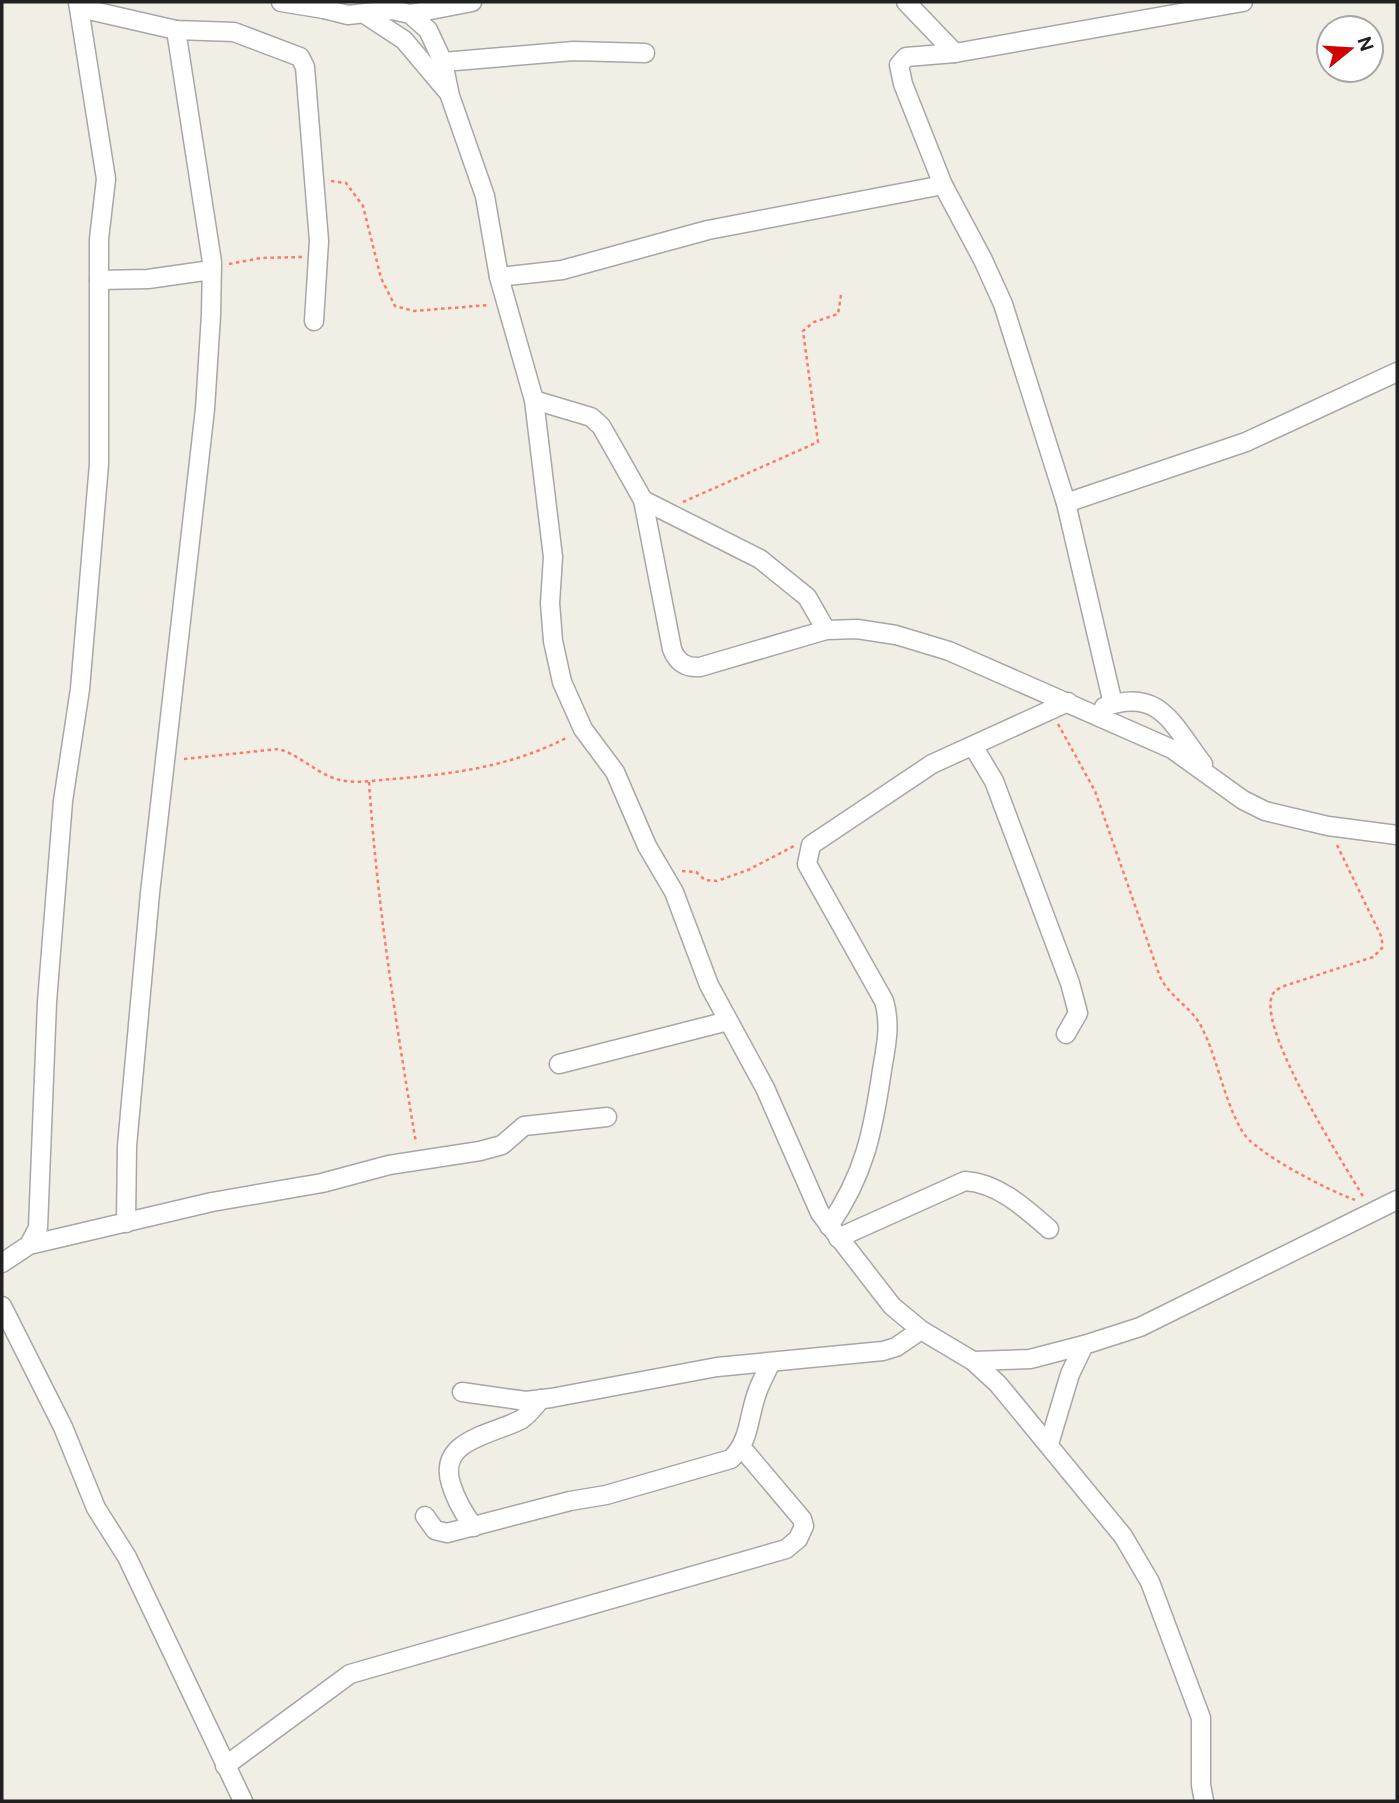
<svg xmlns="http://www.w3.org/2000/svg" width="1399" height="1803" font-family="'DM Sans',sans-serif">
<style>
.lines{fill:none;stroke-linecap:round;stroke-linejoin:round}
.minor-casing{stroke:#a7a7a7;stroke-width:21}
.path{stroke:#ff7a69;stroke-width:2.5;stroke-dasharray:3.5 3.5;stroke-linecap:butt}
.minor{stroke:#fff;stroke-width:18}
</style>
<rect width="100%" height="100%" fill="#f1eee6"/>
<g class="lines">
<g class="minor-casing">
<g id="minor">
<polyline points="281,2 324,9"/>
<polyline points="323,2 324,9 348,15 392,10 410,14 428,30 443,62 450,96 485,196 499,277 534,400 553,557 550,603 553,641 562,682 583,729 615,772 647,846 674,892 709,985 765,1088 820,1213 892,1306 921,1330 973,1361 998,1384 1123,1536 1150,1582 1201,1718 1201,1785 1204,1801"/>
<polyline points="906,2 955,53"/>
<polyline points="80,8 176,30 234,32 300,57 305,67 319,241 314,321"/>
<polyline points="410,14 472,2"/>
<polyline points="366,15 404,40 447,91"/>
<polyline points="443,62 574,51 645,53"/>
<polyline points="499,277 562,270 708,230 943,185"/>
<polyline points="99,280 148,279 211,270"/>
<path d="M534,400L591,417L601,426L617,454L643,500L672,649C677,662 686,668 700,667L826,630L857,629L896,635L949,651L1172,749L1243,800L1265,811L1328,826L1397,835"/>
<polyline points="643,500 760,559 807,597 826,630"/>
<polyline points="1066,503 1246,442 1397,372"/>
<polyline points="1113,704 1066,503 1003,304 983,260 943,185 903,84 899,65 906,57 955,53 1243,2"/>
<path d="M1104,707C1160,687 1172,724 1203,764"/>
<polyline points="973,746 994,781 1070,983 1078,1013 1066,1034"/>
<polyline points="559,1064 728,1021"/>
<polyline points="126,1223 127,1146 150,893 205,409 211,315 212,262 176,30"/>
<path d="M829,1226C865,1174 873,1131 882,1070C886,1046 891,1025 884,1001L807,864L811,845L932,764L1068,702"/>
<path d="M838,1238L965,1181C998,1183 1025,1208 1049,1229"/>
<polyline points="29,1245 212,1202 322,1183 389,1165 480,1151 502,1145 524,1126 607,1117"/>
<polyline points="2,1263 29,1245 38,1228 47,1002 63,801 80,689 99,464 99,239 106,179 78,2"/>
<polyline points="2,1306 63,1427 96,1508 127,1557 243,1801"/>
<polyline points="973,1361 1030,1359 1084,1345"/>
<polyline points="462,1392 526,1401 551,1398 717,1367 883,1351 896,1347 921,1330"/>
<polyline points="1049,1444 1070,1374 1084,1345 1140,1327 1397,1200"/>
<path d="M425,1516L435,1530L447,1533L570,1501L606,1495L731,1459C751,1440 748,1415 758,1390C761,1382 766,1373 770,1364"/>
<path d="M474,1527C463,1513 456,1500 451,1484C437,1439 493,1435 522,1419C529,1414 535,1406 541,1399"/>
<polyline points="225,1766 350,1674 786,1549 798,1539 804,1526 802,1519 742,1448"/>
</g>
</g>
<g class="path">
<polyline points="331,181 346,183 363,206 381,278 395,306 414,311 489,305"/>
<polyline points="229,264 261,258 302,257"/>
<polyline points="683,502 818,442 803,331 814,322 838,314 841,295"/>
<path d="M1058,724L1095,791L1160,977C1171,998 1191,1007 1201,1026C1218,1059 1223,1098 1242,1131C1254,1153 1330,1191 1355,1200"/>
<path d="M184,759L278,749C301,755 316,774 340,780C356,784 376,780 393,779C454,774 513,766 568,737"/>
<path d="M369,782C377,903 396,1024 416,1143"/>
<path d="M1337,845L1382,938V948L1373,957L1281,987C1276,991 1272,992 1271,999C1263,1038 1342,1161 1364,1198"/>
<polyline points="682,871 696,872 705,880 717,881 748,870 794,846"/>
</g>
<use href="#minor" class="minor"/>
</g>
<rect width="1399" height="1803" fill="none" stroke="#202020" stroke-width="7"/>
<g transform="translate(1350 49) rotate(72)"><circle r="33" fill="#ffffff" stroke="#a6a6a6" stroke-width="2"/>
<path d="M0-5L12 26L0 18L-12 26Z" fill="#d00200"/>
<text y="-10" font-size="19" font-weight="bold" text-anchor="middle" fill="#202020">N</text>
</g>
</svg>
